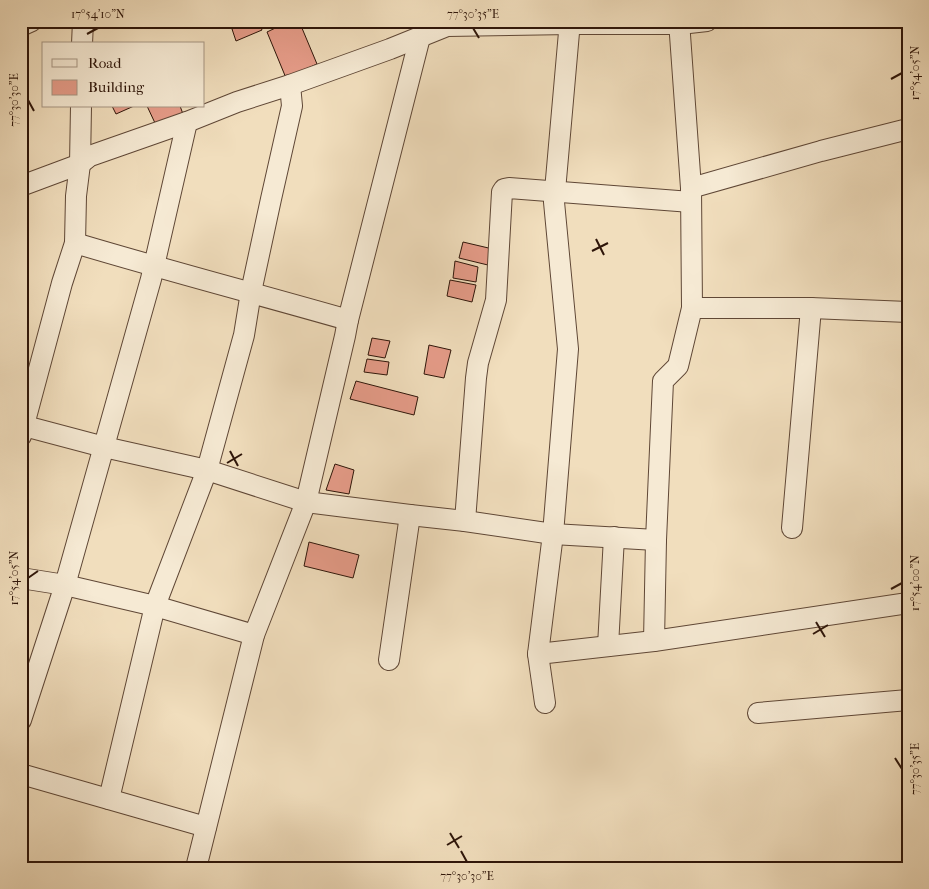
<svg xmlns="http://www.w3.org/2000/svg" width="929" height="889" font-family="'IM FELL French Canon',serif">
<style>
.building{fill:#e69c89;stroke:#2e1509}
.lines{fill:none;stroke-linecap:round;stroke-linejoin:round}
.minor-casing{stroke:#5f4736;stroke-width:22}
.minor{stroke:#f6ead4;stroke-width:20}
.ticks{fill:none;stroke:#2e1509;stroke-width:2}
.neatline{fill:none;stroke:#2e1509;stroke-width:2}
.ticks-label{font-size:12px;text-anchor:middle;fill:#2e1509}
</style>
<rect width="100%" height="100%" fill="#f1debd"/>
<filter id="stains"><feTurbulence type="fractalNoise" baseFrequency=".004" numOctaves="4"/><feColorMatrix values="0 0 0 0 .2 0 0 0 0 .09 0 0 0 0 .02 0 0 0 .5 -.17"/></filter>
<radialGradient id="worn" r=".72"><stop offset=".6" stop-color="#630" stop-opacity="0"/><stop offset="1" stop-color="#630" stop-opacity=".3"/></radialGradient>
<g class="building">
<polygon points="252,21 258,21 262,30 236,41 232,29"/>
<polygon points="290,21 299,21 317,64 286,78 267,32"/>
<polygon points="112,106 134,106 116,114"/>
<polygon points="147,106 180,106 183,114 155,123"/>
<polygon points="463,242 497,250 492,266 459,258"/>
<polygon points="455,261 478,267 476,282 453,278"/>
<polygon points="450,280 476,285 472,302 447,296"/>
<polygon points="372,338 390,341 385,358 368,355"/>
<polygon points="429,345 451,350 444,378 424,374"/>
<polygon points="367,359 389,362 387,375 364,372"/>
<polygon points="356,381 418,397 414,415 350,399"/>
<polygon points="335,464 354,470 349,494 326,490"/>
<polygon points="309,542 359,555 353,578 304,566"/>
</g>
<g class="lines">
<g class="minor-casing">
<g id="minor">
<polyline points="21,26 32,21"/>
<polyline points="82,44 83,21"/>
<polyline points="21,186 80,164 90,156 187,122 237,102 290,85 390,49 447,26 571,24 680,24 707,21"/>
<polyline points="691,188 821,151 908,129"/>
<path d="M75,243C165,270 257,294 348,320"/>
<polyline points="692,308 811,308 908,312"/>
<polyline points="21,425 104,447 207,470 306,502 410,515 465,521 553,534 656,540"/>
<polyline points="21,436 62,283 75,243 76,196 80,164 81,106"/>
<polyline points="465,521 476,378 478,363 496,300 502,192 504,189 509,188 691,202"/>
<polyline points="792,528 811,308"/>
<polyline points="21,578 65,585 155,606 254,635"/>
<polyline points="654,641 656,540 663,381 678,366 692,308 691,188 679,21"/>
<polyline points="608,646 614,537"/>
<polyline points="538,654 654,641 908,603"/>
<polyline points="389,660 410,515"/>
<polyline points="545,703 538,654 553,534 568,349 554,202 570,21"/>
<polyline points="758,713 908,700"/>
<polyline points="21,720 65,585 151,279 187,122"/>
<polyline points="21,774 206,827"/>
<polyline points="109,799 155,606 207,470 244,335 251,292 271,199 292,106 290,85"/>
<polyline points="196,868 254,635 306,502 345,336 348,320 420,37"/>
</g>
</g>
<use href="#minor" class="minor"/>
</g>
<path class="ticks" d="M473,28L479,38M87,34L98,28M891,79L902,73M28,100L34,111M596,239L604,255M592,251L608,243M230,451L238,466M227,463L242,454M28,578L38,571M891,589L902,583M816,622L825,637M813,634L828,625M895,758L902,769M450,833L459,848M447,845L462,836M461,851L467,862"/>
<rect width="929" height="889" fill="none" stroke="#f1debd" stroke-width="55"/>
<rect x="42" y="42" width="162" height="65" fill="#f6ead4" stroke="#a69583"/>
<rect x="52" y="59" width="25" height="8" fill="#f6ead4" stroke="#a69583"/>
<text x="88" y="68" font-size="15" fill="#2e1509">Road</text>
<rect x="52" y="80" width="25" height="15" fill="#e69c89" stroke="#a69583"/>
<text x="88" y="92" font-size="15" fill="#2e1509">Building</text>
<rect x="28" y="28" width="874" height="834" class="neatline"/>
<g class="ticks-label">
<text x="98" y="18">17°54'10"N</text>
<text x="473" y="18">77°30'35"E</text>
<text transform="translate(915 73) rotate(-90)" y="4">17°54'05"N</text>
<text transform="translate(14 100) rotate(-90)" y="4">77°30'30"E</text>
<text transform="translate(14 578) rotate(-90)" y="4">17°54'05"N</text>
<text transform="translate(915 583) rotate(-90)" y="4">17°54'00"N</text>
<text transform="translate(915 769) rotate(-90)" y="4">77°30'35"E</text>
<text x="467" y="880">77°30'30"E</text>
</g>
<rect width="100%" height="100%" filter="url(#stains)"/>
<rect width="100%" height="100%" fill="url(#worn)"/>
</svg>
